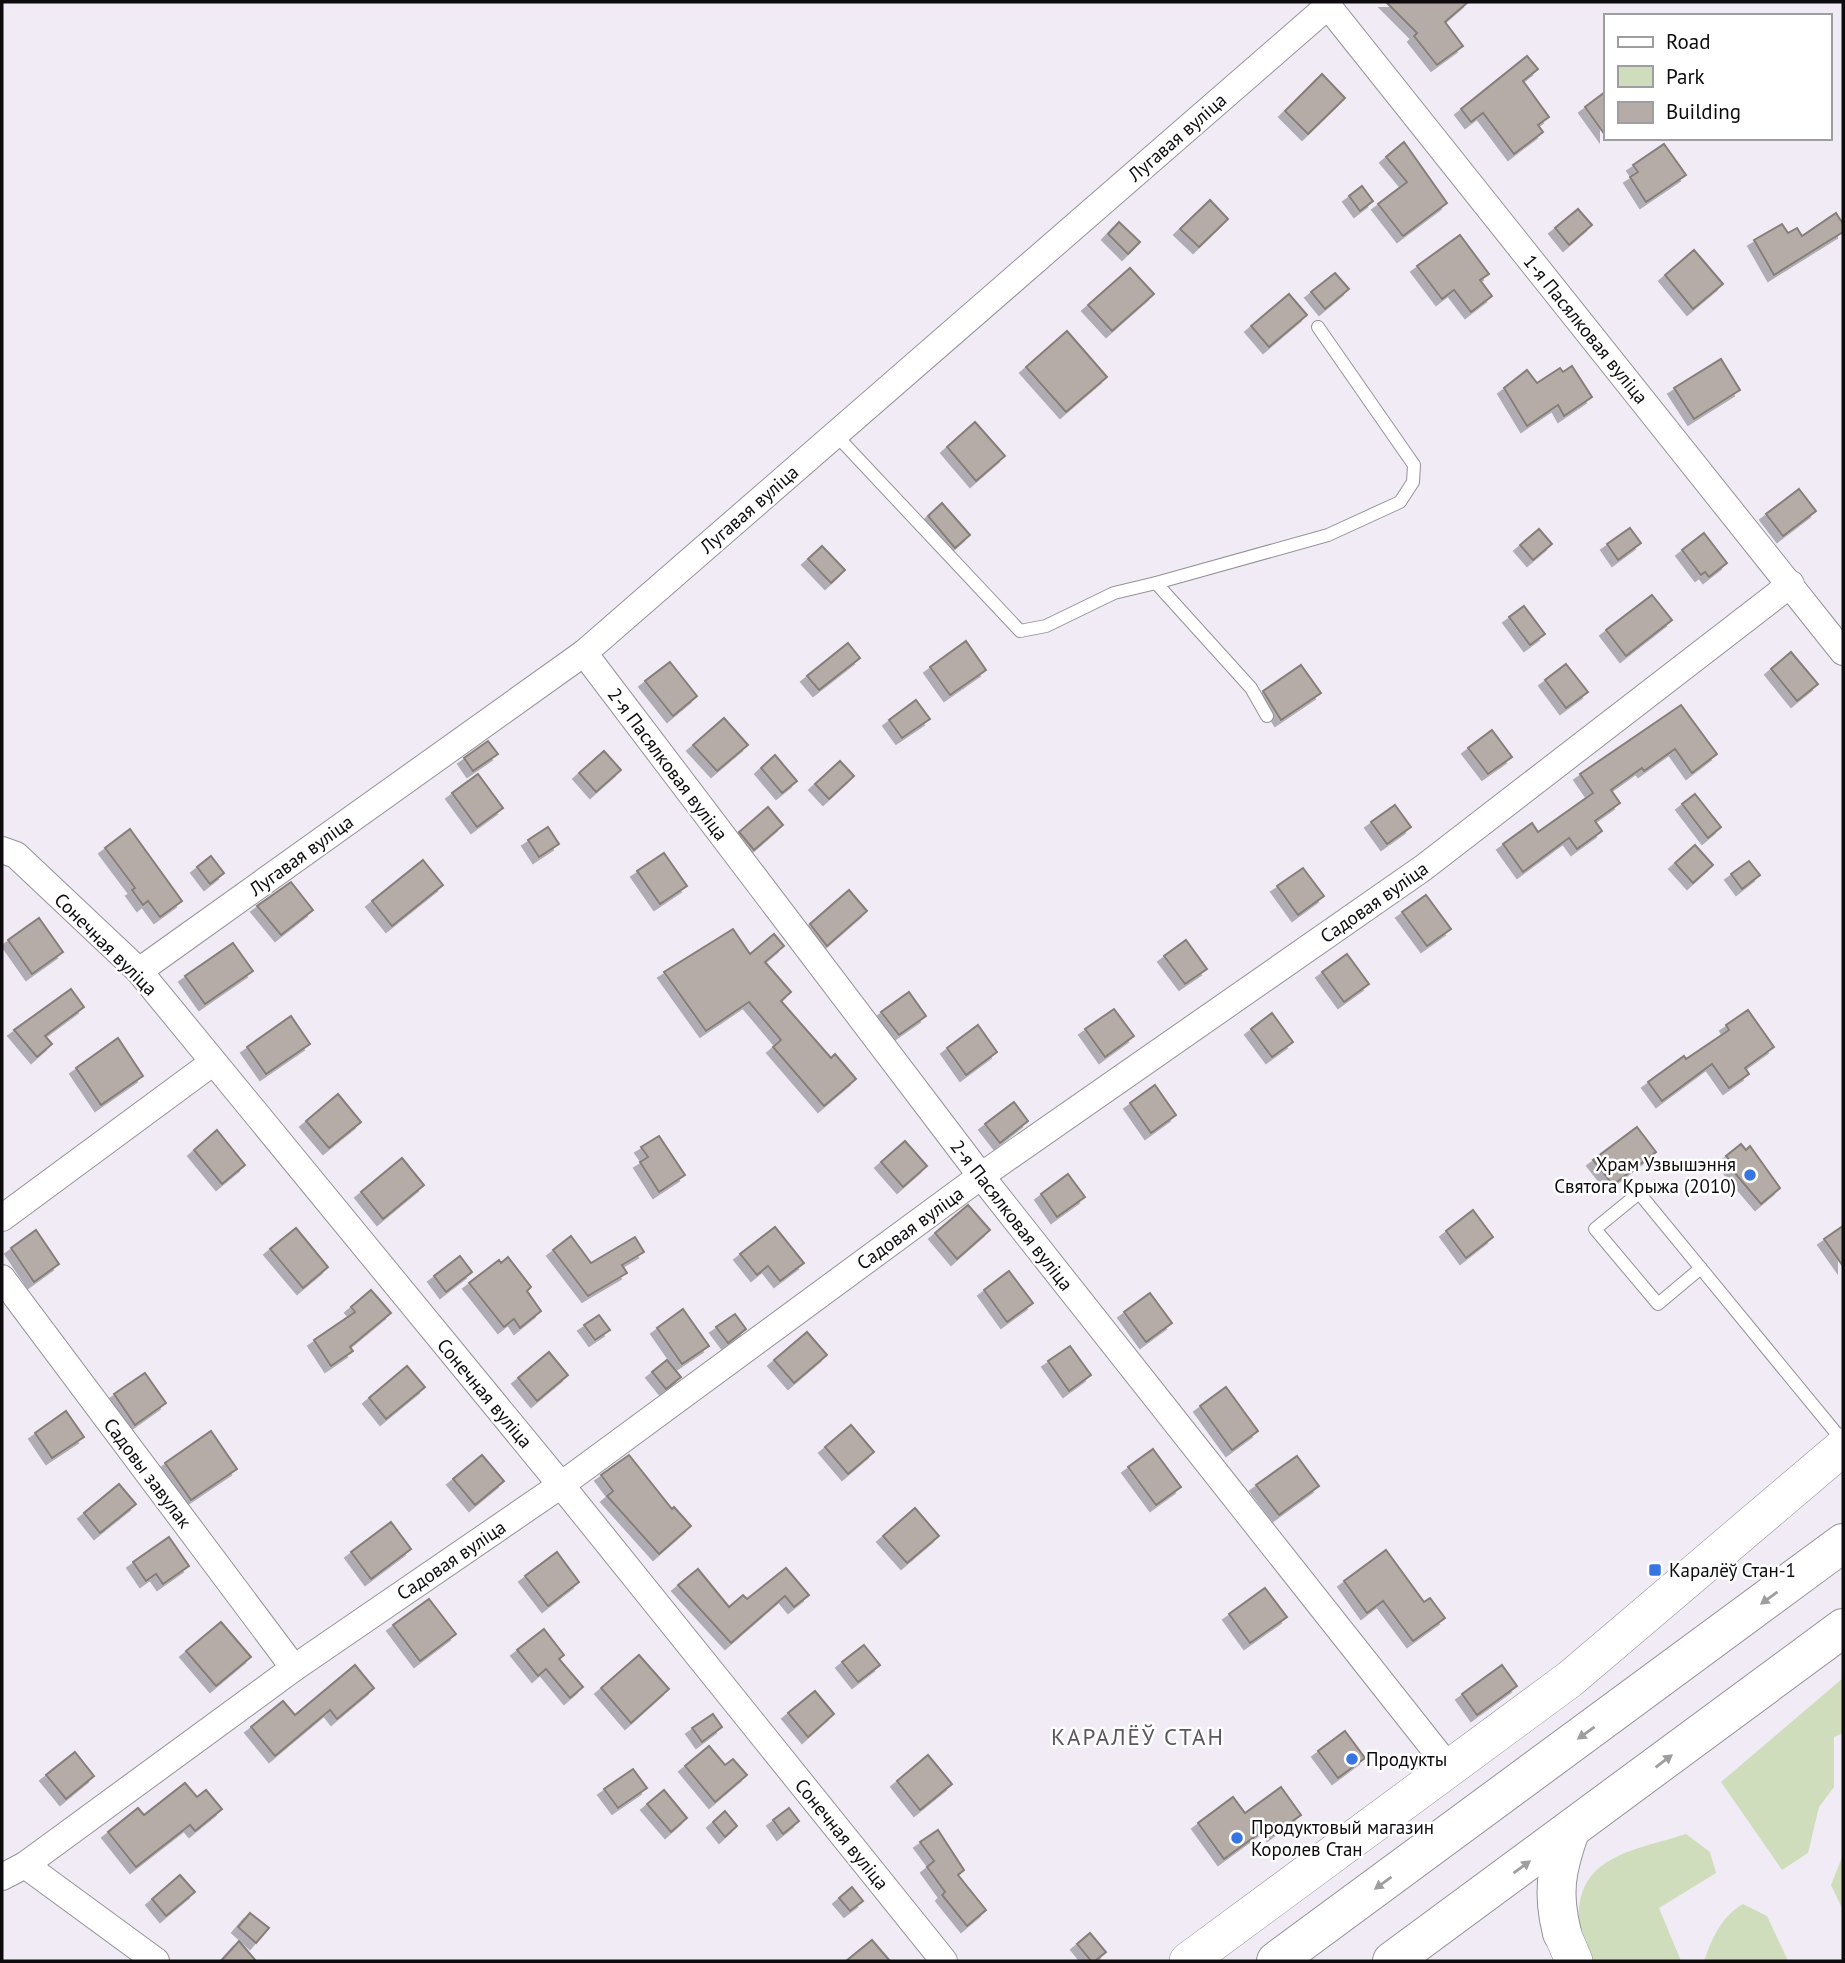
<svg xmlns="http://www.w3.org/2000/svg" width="1845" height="1963" font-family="'PT Sans',sans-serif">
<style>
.green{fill:#cfddbd}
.building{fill:#b5aca7;stroke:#867e78;stroke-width:2;filter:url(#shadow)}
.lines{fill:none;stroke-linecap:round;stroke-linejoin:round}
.lane-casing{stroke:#96929a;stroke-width:14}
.street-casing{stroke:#96929a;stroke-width:28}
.secondary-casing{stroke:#96929a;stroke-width:38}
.highway-casing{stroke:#96929a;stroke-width:40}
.lane{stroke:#fff;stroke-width:12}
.street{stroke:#fff;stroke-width:26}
.secondary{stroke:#fff;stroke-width:37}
.highway{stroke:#fff;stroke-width:38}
.oneway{fill:#9e9d9f}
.poi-dot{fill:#3775e3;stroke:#fff;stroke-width:2.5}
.labels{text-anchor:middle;stroke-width:5;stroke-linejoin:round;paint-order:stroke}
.street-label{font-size:19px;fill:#0d0b0e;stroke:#fff}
.poi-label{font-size:19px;fill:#0d0b0e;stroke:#fff;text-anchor:start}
.quarter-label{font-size:23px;letter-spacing:2px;fill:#5a565d;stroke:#fff}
</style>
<defs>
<filter id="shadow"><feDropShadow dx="-6" dy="6" stdDeviation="0" flood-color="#0004"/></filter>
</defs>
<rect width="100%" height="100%" fill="#f0ebf4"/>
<g class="green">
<polygon points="1843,1678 1843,1733 1834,1737 1834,1787 1819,1807 1808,1853 1782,1870 1721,1782"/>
<path d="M1686,1834L1710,1852L1716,1873L1659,1908L1681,1961H1591C1587,1950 1580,1937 1579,1925C1574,1855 1634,1851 1686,1834Z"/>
<polygon points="1843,1855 1843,1910 1831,1885"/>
<path d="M1743,1904L1767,1916L1788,1961H1704C1712,1938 1721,1917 1743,1904Z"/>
</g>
<g class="building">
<polygon points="1386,2 1468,2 1445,22 1463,46 1437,65 1414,36 1417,33"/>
<polygon points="1527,56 1538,69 1523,81 1549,117 1538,125 1543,132 1514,154 1483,113 1471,122 1461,109"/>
<polygon points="1322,74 1345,98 1308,134 1285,111"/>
<polygon points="1605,92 1605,135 1585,107"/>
<polygon points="1404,142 1447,203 1403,236 1378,204 1407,182 1386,157"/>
<polygon points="1664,144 1686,175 1646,202 1630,177 1638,172 1633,165"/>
<polygon points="1362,186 1373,201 1360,211 1349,196"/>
<polygon points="1210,200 1228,219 1199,247 1180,229"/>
<polygon points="1578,209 1592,225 1569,245 1555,228"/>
<polygon points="1836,213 1843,224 1843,232 1774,275 1754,240 1782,224 1788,233 1797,228 1802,236"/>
<polygon points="1119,222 1140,242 1128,254 1108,234"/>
<polygon points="1460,235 1489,274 1480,280 1492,296 1471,312 1454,290 1442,299 1417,266"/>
<polygon points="1694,250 1723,284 1693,309 1665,275"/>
<polygon points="1130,268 1154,294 1112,331 1088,305"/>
<polygon points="1335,273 1349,289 1325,309 1311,292"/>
<polygon points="1289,294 1307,315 1269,347 1251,326"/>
<polygon points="1067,331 1107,377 1066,412 1026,367"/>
<polygon points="1721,359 1740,390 1694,419 1674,388"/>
<polygon points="1572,366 1592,397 1564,416 1558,405 1527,426 1504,388 1527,370 1537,383 1560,368 1563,372"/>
<polygon points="975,422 1005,456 976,481 947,447"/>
<polygon points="1799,489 1816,511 1783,536 1766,514"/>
<polygon points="942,503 970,535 955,548 928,516"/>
<polygon points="1630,528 1641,543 1618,560 1607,544"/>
<polygon points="1539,529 1552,544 1533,560 1520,545"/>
<polygon points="1704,533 1727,563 1709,577 1705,572 1701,575 1682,550"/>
<polygon points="822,546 845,570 831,583 808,559"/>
<polygon points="1652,595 1672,620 1626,656 1606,630"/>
<polygon points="1524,606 1545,634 1530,645 1509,617"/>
<polygon points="966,641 986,670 950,695 930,667"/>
<polygon points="848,643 860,658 819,690 807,676"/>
<polygon points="1791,652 1818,684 1797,701 1771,669"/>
<polygon points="670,662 697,696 673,716 645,681"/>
<polygon points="1566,664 1588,692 1566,708 1545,680"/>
<polygon points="1301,665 1321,693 1281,720 1263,691"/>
<polygon points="916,700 930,719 902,738 889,720"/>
<polygon points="1681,705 1717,754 1692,773 1675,749 1644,771 1642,768 1611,790 1620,803 1595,821 1602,831 1577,849 1569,838 1523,872 1503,844 1532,823 1538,832 1593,793 1580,774"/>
<polygon points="724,718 748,745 717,771 693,745"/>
<polygon points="1492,730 1512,757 1488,774 1468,748"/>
<polygon points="488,741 498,754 473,771 464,758"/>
<polygon points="604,751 621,770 596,792 579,773"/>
<polygon points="775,755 797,781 782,793 761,768"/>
<polygon points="840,761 854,776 829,799 815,784"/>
<polygon points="478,774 503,808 477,827 452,793"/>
<polygon points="1695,794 1721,827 1708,838 1682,804"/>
<polygon points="1395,805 1411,827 1387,844 1371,822"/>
<polygon points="768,807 783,825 754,850 739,832"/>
<polygon points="548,827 559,844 539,857 528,840"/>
<polygon points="130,829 182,901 160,917 148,901 143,905 132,890 135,888 105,848"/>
<polygon points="1695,845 1713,865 1693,883 1675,863"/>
<polygon points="664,853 687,886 660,904 637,871"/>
<polygon points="211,856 224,873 210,884 197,867"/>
<polygon points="423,860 443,885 392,926 372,901"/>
<polygon points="1749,861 1760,875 1742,889 1731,874"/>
<polygon points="1303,868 1324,896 1298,915 1277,886"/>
<polygon points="291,882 313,910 281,935 257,906"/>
<polygon points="849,890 867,911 827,946 810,924"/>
<polygon points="1426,895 1451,929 1427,946 1402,912"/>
<polygon points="39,918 63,952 32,974 8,940"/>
<polygon points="733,929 750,954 774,934 784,946 765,962 791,992 781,1001 831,1058 835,1054 856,1079 824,1106 773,1047 781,1040 749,1002 706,1031 664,972"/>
<polygon points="1186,940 1207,969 1185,984 1164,956"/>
<polygon points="233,943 253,971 205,1004 185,976"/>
<polygon points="1347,954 1369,984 1344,1002 1322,972"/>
<polygon points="71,989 84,1007 45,1036 52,1044 37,1057 14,1030"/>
<polygon points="909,992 926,1016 899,1035 881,1012"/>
<polygon points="1114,1009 1134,1036 1105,1057 1085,1029"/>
<polygon points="1748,1010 1774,1047 1745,1068 1749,1074 1729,1088 1712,1064 1662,1101 1648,1082 1684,1056 1686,1059 1729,1030 1726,1025"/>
<polygon points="1272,1013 1293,1042 1272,1057 1251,1029"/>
<polygon points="291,1016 310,1044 266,1074 247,1047"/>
<polygon points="978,1025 997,1052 966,1075 947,1048"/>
<polygon points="118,1038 143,1076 101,1105 76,1068"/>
<polygon points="1155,1085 1176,1115 1151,1133 1130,1103"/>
<polygon points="338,1094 361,1122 329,1148 306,1121"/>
<polygon points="1014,1102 1028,1121 1000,1143 985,1124"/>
<polygon points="1637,1127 1656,1152 1613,1185 1593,1160"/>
<polygon points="217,1130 245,1165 222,1184 194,1150"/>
<polygon points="659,1136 685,1175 659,1192 640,1162 648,1157 641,1147"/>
<polygon points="905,1141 927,1166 903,1187 881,1162"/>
<polygon points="1741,1144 1746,1150 1750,1146 1780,1188 1761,1204 1728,1165 1731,1162 1726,1156"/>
<polygon points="402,1158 424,1185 383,1219 361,1192"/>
<polygon points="1068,1174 1085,1197 1057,1217 1041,1194"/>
<polygon points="968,1205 990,1230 957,1259 935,1233"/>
<polygon points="1473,1210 1493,1237 1466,1258 1446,1231"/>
<polygon points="1843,1226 1843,1266 1824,1239"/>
<polygon points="775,1227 804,1263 780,1281 768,1266 757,1275 740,1254"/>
<polygon points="296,1228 328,1267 303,1288 270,1249"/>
<polygon points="36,1230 59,1264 34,1282 11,1248"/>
<polygon points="571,1236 591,1263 635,1237 644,1252 622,1265 627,1273 588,1296 553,1250"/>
<polygon points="460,1256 472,1272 446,1292 434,1276"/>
<polygon points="508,1257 531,1287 527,1291 541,1311 520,1328 514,1319 504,1327 469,1283 499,1260 501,1263"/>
<polygon points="1009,1271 1033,1303 1007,1322 984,1290"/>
<polygon points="371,1290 391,1313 350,1347 353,1351 331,1366 314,1340 355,1312 351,1307"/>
<polygon points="1150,1293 1172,1323 1146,1342 1124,1312"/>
<polygon points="683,1309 709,1346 682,1364 657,1328"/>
<polygon points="735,1314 746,1329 728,1343 716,1327"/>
<polygon points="599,1315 610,1330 595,1340 584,1325"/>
<polygon points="807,1332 827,1355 794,1383 774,1360"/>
<polygon points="1070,1346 1091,1375 1069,1391 1048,1361"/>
<polygon points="549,1352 568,1375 537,1401 518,1378"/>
<polygon points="667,1360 681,1377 666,1389 652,1372"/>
<polygon points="407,1366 425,1387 386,1419 369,1398"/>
<polygon points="145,1373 166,1403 135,1425 114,1394"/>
<polygon points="1226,1387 1258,1431 1232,1450 1200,1406"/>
<polygon points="66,1411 84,1437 52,1458 35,1433"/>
<polygon points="851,1425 874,1452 848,1474 825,1447"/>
<polygon points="211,1431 237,1469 191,1500 165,1463"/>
<polygon points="1153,1449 1181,1487 1156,1505 1128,1467"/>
<polygon points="482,1455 504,1481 475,1505 453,1479"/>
<polygon points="629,1455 672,1509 674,1507 691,1526 659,1554 607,1496 613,1491 601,1475"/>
<polygon points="1297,1456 1319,1486 1279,1515 1256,1485"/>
<polygon points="119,1484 136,1504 100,1533 84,1513"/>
<polygon points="915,1508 939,1536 907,1563 883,1536"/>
<polygon points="391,1522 411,1549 371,1579 351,1552"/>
<polygon points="169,1537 189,1566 163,1584 156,1574 146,1581 133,1562"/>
<polygon points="1386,1550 1424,1602 1430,1598 1445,1618 1413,1641 1383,1601 1367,1613 1344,1581"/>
<polygon points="557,1552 579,1582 548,1606 525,1576"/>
<polygon points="786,1568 809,1595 794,1607 785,1596 731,1643 678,1585 698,1569 729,1607 743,1595 747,1599"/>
<polygon points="1265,1588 1287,1617 1250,1643 1229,1614"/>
<polygon points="429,1599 456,1634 420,1661 393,1625"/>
<polygon points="221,1622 251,1657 216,1686 186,1651"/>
<polygon points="544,1629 564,1655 559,1659 583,1687 570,1698 546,1669 538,1676 517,1650"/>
<polygon points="864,1645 880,1665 858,1682 842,1662"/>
<polygon points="639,1655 669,1689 631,1723 601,1688"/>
<polygon points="355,1665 374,1688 337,1719 330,1710 275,1756 251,1727 283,1701 295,1715"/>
<polygon points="1502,1665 1517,1686 1477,1715 1462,1694"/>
<polygon points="815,1691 834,1714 808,1737 788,1713"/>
<polygon points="713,1714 722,1727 702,1742 692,1728"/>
<polygon points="1345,1731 1365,1758 1338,1778 1318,1751"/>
<polygon points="709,1746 725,1765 733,1759 747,1775 715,1802 685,1766"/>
<polygon points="75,1752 94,1776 66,1799 46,1775"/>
<polygon points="928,1755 952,1784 920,1810 897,1781"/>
<polygon points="633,1769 647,1788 618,1808 604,1789"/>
<polygon points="185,1783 197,1797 206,1790 222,1809 195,1831 190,1825 136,1867 108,1832 138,1808 144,1815"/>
<polygon points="1281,1787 1301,1815 1273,1835 1268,1827 1224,1859 1198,1823 1233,1797 1245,1813"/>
<polygon points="664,1790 687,1818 671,1832 647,1804"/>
<polygon points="789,1808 799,1821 783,1834 773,1820"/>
<polygon points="725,1811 737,1826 725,1837 713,1822"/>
<polygon points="938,1830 964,1870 958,1875 986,1910 967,1926 942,1895 945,1892 927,1867 934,1861 920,1842"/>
<polygon points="180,1875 195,1892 166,1916 152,1899"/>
<polygon points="852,1887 863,1901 850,1911 839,1898"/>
<polygon points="250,1913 269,1928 256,1943 238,1927"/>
<polygon points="1090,1933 1106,1952 1095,1961 1091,1961 1077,1944"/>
<polygon points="872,1940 890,1961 846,1961"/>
<polygon points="239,1941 256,1961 221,1961"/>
</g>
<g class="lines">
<g class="lane-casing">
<g id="lane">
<polyline points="835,434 1020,631 1046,626 1114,593 1156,583 1251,688 1267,716"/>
<polyline points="1156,583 1328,535 1400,502 1413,482 1414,465 1318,327"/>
<polyline points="1701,1268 1658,1304 1595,1229 1639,1193 1837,1434 1843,1442"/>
</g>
</g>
<g class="street-casing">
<g id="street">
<polyline points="584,653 981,1176 1450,1769"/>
<polyline points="2,850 16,855 139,971 561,1485 944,1961"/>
<polyline points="139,971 584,653 1328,6 1843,652"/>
<polyline points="2,1218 212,1063"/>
<polyline points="2,1278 294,1668"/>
<polyline points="25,1865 156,1961"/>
<polyline points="2,1877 25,1865 294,1668 561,1485 981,1176 1423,868 1791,584"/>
</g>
</g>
<g class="secondary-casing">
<g id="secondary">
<polyline points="1562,1933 1574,1961"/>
<polyline points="1188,1961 1570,1679 1843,1447"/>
</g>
</g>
<g class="highway-casing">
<g id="highway">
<path d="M1562,1933C1552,1893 1556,1870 1570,1831"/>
<polyline points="1276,1961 1843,1543"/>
<polyline points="1392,1961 1843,1628"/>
</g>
</g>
<use href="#lane" class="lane"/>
<use href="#street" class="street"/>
<use href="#secondary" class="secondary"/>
<use href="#highway" class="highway"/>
</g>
<defs><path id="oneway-solid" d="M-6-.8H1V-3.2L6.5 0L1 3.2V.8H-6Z" transform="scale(1.75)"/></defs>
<g class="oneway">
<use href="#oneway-solid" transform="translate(1769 1598) rotate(144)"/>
<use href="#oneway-solid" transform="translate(1586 1733) rotate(144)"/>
<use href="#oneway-solid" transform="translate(1664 1761) rotate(-37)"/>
<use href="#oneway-solid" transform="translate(1522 1867) rotate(-36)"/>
<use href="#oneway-solid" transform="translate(1383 1883) rotate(144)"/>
</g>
<g class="poi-dot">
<circle cx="1750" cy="1175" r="7"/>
<rect x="1648" y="1563" width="14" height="14" rx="3.5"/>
<circle cx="1352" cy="1759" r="7"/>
<circle cx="1237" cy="1838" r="7"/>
</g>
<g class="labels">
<g class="street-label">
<text transform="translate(1177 137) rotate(-41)" y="7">Лугавая вуліца</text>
<text transform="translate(1586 329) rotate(51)" y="7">1-я Пасялковая вуліца</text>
<text transform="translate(749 509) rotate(-41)" y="7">Лугавая вуліца</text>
<text transform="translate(668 764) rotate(53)" y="7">2-я Пасялковая вуліца</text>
<text transform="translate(301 855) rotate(-36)" y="7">Лугавая вуліца</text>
<text transform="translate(1374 902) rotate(-35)" y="7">Садовая вуліца</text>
<text transform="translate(106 944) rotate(45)" y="7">Сонечная вуліца</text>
<text transform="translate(1012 1215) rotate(52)" y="7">2-я Пасялковая вуліца</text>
<text transform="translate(910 1228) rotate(-36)" y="7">Садовая вуліца</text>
<text transform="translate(485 1393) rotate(50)" y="7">Сонечная вуліца</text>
<text transform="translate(148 1473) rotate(53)" y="7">Садовы завулак</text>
<text transform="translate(451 1560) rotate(-34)" y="7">Садовая вуліца</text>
<text transform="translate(842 1834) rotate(51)" y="7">Сонечная вуліца</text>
</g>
<g class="poi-label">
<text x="1736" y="1171" text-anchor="end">Храм Узвышэння<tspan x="1736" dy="22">Святога Крыжа (2010)</tspan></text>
<text x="1669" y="1577">Каралёў Стан-1</text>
<text x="1366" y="1766">Продукты</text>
<text x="1251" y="1834">Продуктовый магазин<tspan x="1251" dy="22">Королев Стан</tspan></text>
</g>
<g class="quarter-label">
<text x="1138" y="1745">КАРАЛЁЎ СТАН</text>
</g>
</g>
<rect width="1845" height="1963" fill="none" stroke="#0d0b0e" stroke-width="7"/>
<rect x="1604" y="14" width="228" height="126" fill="#ffffff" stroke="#9e9d9f" stroke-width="2"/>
<rect x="1618" y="37" width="35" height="10" fill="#ffffff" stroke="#9e9d9f" stroke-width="2"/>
<text x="1666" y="49" font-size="21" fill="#0d0b0e">Road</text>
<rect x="1618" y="66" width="35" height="21" fill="#cfddbd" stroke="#9e9d9f" stroke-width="2"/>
<text x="1666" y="84" font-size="21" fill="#0d0b0e">Park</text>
<rect x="1618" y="102" width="35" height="21" fill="#b5aca7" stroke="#9e9d9f" stroke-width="2"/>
<text x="1666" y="119" font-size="21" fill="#0d0b0e">Building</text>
</svg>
